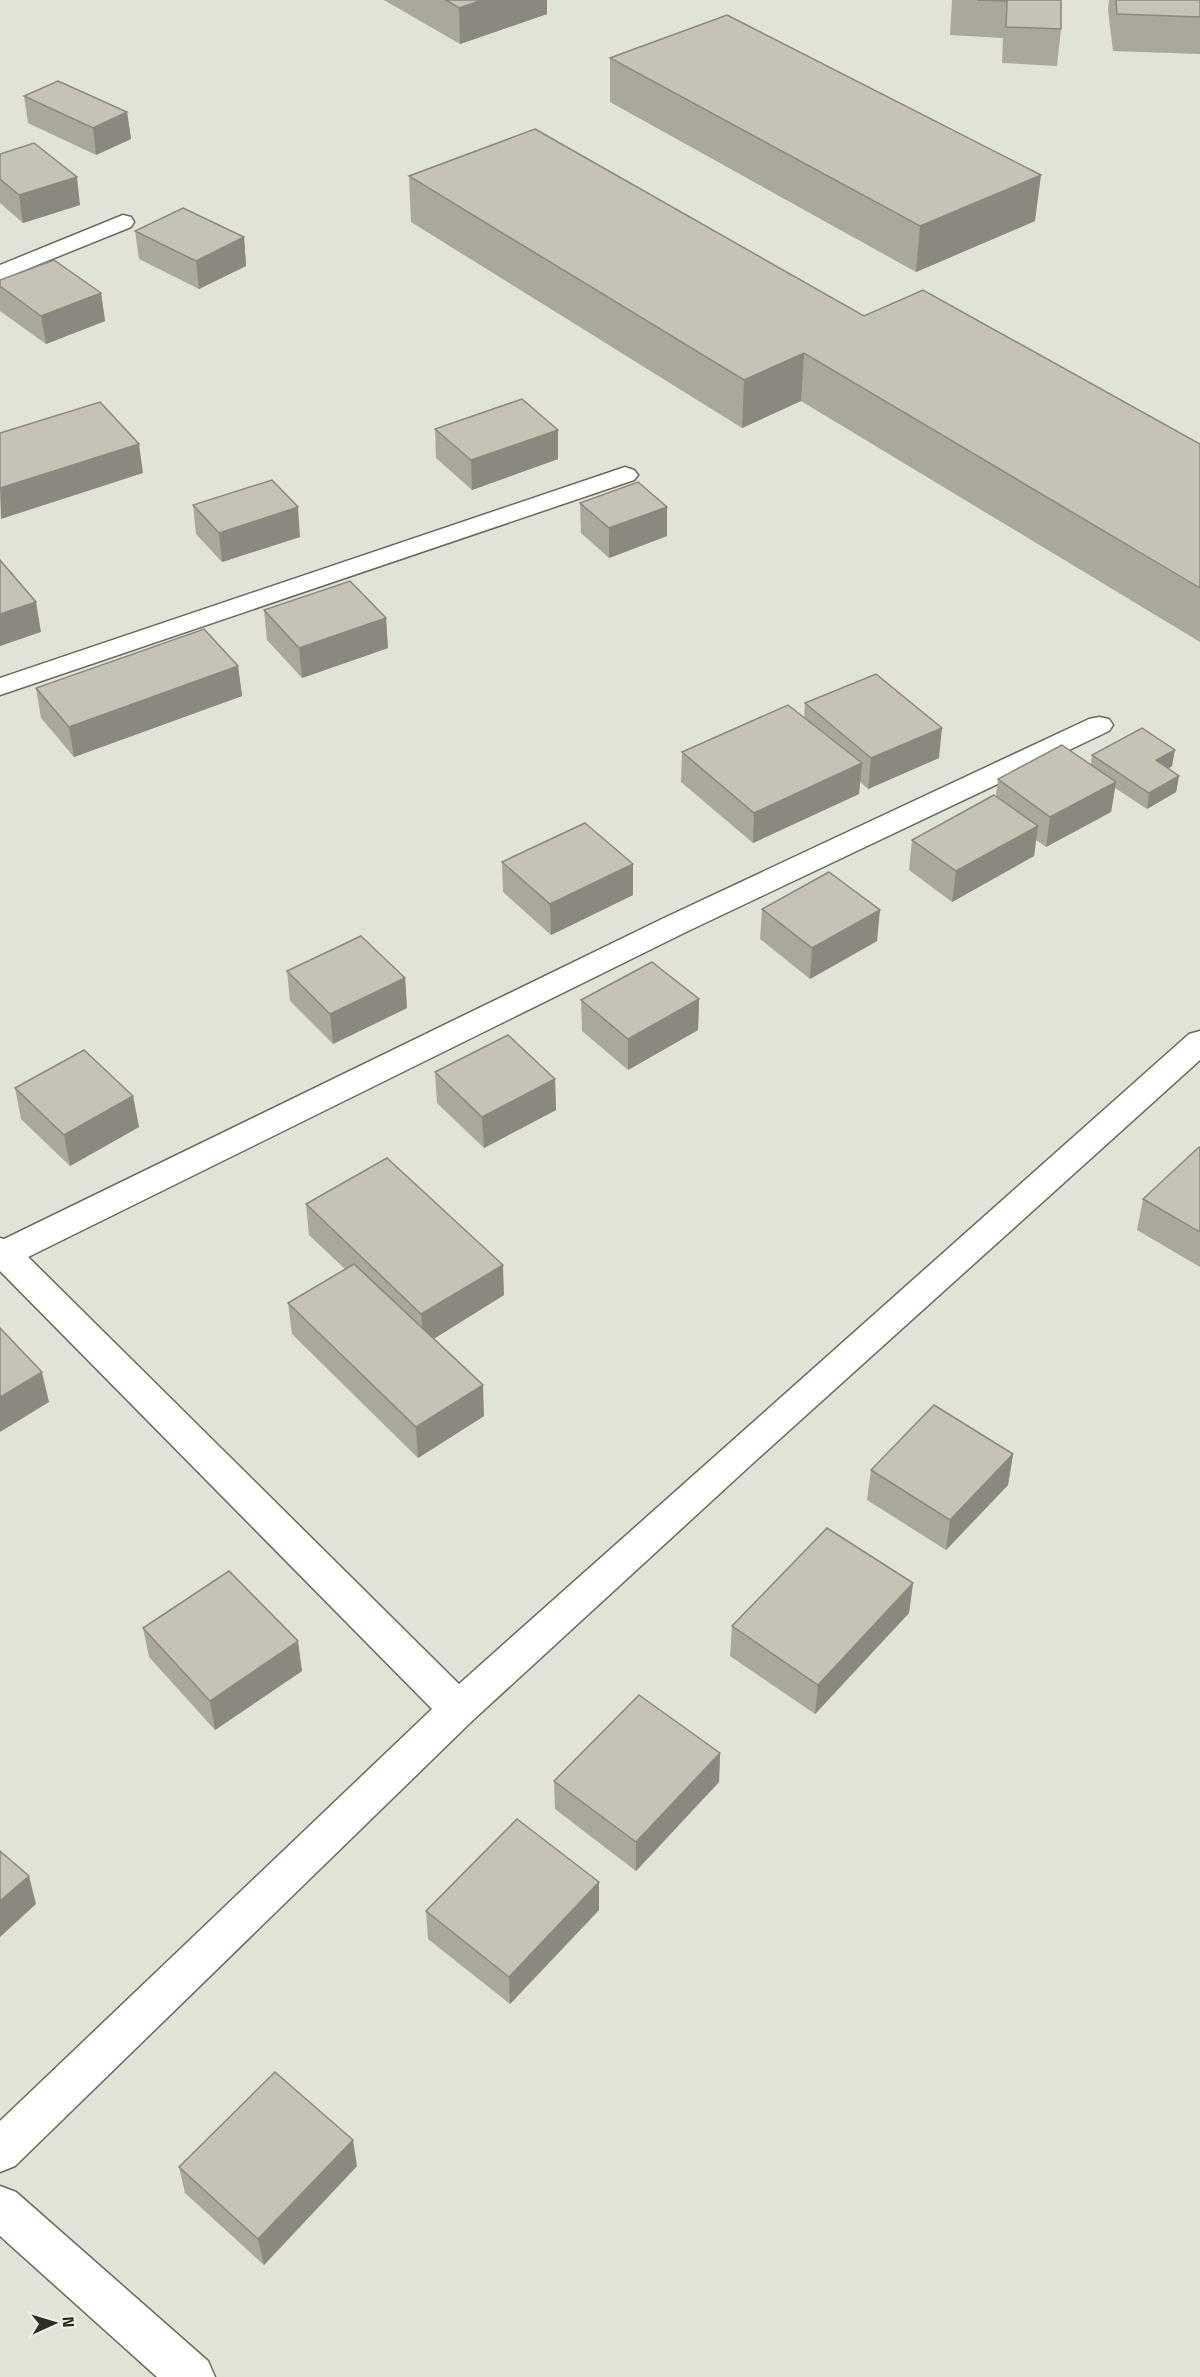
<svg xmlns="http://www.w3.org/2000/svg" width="1200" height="2377" font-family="'Titillium Web',sans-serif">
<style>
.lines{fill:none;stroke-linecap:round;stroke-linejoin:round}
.street-casing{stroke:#67695e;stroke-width:3}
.secondary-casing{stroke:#67695e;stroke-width:3}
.street{fill:#fff;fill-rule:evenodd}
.secondary{fill:#fff;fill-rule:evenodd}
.wall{fill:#aaa79d}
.shaded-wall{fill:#8b887f}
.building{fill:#c6c2b6;stroke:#8b887f;stroke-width:1.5}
</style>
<rect width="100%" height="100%" fill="#e0e3d6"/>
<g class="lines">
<g class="street-casing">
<g id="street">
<polygon points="123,215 131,217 134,222 131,227 0,280 0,265"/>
<polygon points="625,467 634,470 638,475 634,480 0,695 0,678"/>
<polygon points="1099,717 1109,719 1113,725 1109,731 686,932 16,1263 4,1266 0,1265 0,1241 664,918 1089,719"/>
<polygon points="0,2186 16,2192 208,2361 215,2377 157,2377 0,2236"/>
</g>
</g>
<g class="secondary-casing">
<polygon id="secondary" points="1200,1031 1200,1060 752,1464 472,1721 15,2166 0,2172 0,2121 432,1709 0,1271 0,1238 12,1241 459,1684 1189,1034"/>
</g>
<use href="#street" class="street"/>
<use href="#secondary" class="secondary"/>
</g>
<g class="wall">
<polygon points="384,0 547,0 547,14 460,44"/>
<polygon points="952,0 1061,0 1061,29 1057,66 1002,63 1003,38 950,35"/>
<polygon points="1109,0 1200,0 1200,54 1113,51 1108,10"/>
<polygon points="610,58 1035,221 916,272 610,102"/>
<polygon points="24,96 127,112 131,139 96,155 28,123"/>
<polygon points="0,154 80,205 23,223 0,203"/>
<polygon points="409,176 864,316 1200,444 1200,642 801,401 742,428 411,222"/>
<polygon points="135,231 244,237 246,266 199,289 139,259"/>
<polygon points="0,280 101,293 105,321 46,344 0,311"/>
<polygon points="435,429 558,430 558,459 472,490 436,458"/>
<polygon points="580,503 667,507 667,536 609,558 581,533"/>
<polygon points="193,505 300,537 222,562 196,534"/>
<polygon points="264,610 386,618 388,648 302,678 267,640"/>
<polygon points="238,666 242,696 74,757 41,718 36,688"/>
<polygon points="805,703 939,758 868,789 860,782 859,794 753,843 681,782 682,752 804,718"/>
<polygon points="1092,755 1172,766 1168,769 1179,776 1176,792 1147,809 1115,788 1111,812 1046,847 1036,840 1034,856 952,902 909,870 912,840 996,796 998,779 1091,764"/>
<polygon points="502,862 633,864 633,895 551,935 503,892"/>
<polygon points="762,909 877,941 810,979 760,939"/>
<polygon points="287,971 405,978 407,1008 333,1044 290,1001"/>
<polygon points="699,999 698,1030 628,1070 582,1031 581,1000"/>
<polygon points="435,1072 555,1079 556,1110 484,1148 437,1103"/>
<polygon points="15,1088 133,1096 139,1127 70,1166 21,1119"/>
<polygon points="1200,1148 1200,1267 1137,1230 1143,1199"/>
<polygon points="306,1204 504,1295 433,1339 484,1416 418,1458 292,1334 288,1303 345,1269 309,1235"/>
<polygon points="1013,1454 1008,1485 946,1550 867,1500 871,1470"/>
<polygon points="913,1583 909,1613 815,1714 730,1656 732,1626"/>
<polygon points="143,1628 302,1671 215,1730 149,1657"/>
<polygon points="720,1753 719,1782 636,1871 555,1809 554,1781"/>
<polygon points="599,1910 510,2004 428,1939 426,1911"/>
<polygon points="357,2166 264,2265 185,2193 179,2167"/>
</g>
<g class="shaded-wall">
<polygon points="482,0 547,0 547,14 460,44 459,8"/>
<polygon points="127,112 131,139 96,155 93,128"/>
<polygon points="1041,175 1035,221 916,272 920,226"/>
<polygon points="77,177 80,205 23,223 19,195"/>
<polygon points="244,237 246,266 199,289 196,261"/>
<polygon points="101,293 105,321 46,344 41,316"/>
<polygon points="804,353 801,401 742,428 744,380"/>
<polygon points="558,430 558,459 472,490 471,460"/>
<polygon points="139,444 143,473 1,519 0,488"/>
<polygon points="298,507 300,537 222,562 219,533"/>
<polygon points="667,507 667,536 609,558 609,528"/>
<polygon points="36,602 41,632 0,646 0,614"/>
<polygon points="386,618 388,648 302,678 299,648"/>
<polygon points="238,666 242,696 74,757 69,727"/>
<polygon points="942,728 939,758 868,789 871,758"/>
<polygon points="1175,750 1172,766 1153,777 1156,760"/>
<polygon points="862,763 859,794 753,843 754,813"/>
<polygon points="1179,776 1176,792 1147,809 1149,793"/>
<polygon points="1116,782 1111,812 1046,847 1050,817"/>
<polygon points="1038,826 1034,856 952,902 956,871"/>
<polygon points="633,864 633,895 551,935 550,904"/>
<polygon points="880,910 877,941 810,979 812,948"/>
<polygon points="405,978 407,1008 333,1044 330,1014"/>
<polygon points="699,999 698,1030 628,1070 628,1039"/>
<polygon points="555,1079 556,1110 484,1148 482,1117"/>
<polygon points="133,1096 139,1127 70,1166 64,1135"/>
<polygon points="503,1265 504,1295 424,1345 421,1314"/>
<polygon points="42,1372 49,1402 0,1432 0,1397"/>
<polygon points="483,1385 484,1416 418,1458 416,1427"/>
<polygon points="1013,1454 1008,1485 946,1550 950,1520"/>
<polygon points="913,1583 909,1613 815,1714 818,1685"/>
<polygon points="298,1641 302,1671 215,1730 210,1701"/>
<polygon points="720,1753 719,1782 636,1871 636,1842"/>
<polygon points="29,1876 36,1904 0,1937 0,1901"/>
<polygon points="599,1882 599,1910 510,2004 509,1977"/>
<polygon points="353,2140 357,2166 264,2265 258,2239"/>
</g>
<g class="building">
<polygon points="446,0 482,0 459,8"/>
<polygon points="977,0 1061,0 1061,29 1006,27 1007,1"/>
<polygon points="1116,0 1200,0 1200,17 1117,14"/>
<polygon points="727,15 1041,175 920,226 610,58"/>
<polygon points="58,81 127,112 93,128 24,96"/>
<polygon points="535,129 864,316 923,290 1200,444 1200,588 804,353 744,380 409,176"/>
<polygon points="34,143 77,177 19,195 0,179 0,154"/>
<polygon points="183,208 244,237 196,261 135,231"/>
<polygon points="54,260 101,293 41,316 0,286 0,280"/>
<polygon points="522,399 558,430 471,460 435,429"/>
<polygon points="100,402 139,444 0,488 0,433"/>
<polygon points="272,480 298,507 219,533 193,505"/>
<polygon points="638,482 667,507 609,528 580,503"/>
<polygon points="0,560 36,602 0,614"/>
<polygon points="350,581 386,618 299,648 264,610"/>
<polygon points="204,629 238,666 69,727 36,688"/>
<polygon points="876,674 942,728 871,758 805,703"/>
<polygon points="788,705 862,763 754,813 682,752"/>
<polygon points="1142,728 1175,750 1156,760 1179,776 1149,793 1092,755"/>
<polygon points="1062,745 1116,782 1050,817 998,779"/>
<polygon points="994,795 1038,826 956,871 912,840"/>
<polygon points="585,823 633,864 550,904 502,862"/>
<polygon points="829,872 880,910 812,948 762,909"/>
<polygon points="361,936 405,978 330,1014 287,971"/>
<polygon points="652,962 699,999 628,1039 581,1000"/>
<polygon points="508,1035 555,1079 482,1117 435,1072"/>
<polygon points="84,1050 133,1096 64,1135 15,1088"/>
<polygon points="1199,1147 1200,1148 1200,1232 1143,1199"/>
<polygon points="387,1158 503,1265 421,1314 306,1204"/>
<polygon points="354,1264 483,1385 416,1427 288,1303"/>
<polygon points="0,1328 42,1372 0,1397"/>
<polygon points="934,1405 1013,1454 950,1520 871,1470"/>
<polygon points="827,1528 913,1583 818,1685 732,1626"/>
<polygon points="229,1571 298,1641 210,1701 143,1628"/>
<polygon points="639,1695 720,1753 636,1842 554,1781"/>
<polygon points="517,1819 599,1882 509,1977 426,1911"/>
<polygon points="0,1851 29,1876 0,1901"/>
<polygon points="275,2072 353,2140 258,2239 179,2167"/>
</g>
<g transform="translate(54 2323) rotate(86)" stroke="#eef0e3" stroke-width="4.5" paint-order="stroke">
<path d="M0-4.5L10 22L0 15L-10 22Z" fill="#2c2d28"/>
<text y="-9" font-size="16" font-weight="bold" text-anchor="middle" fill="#2c2d28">N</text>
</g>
</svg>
